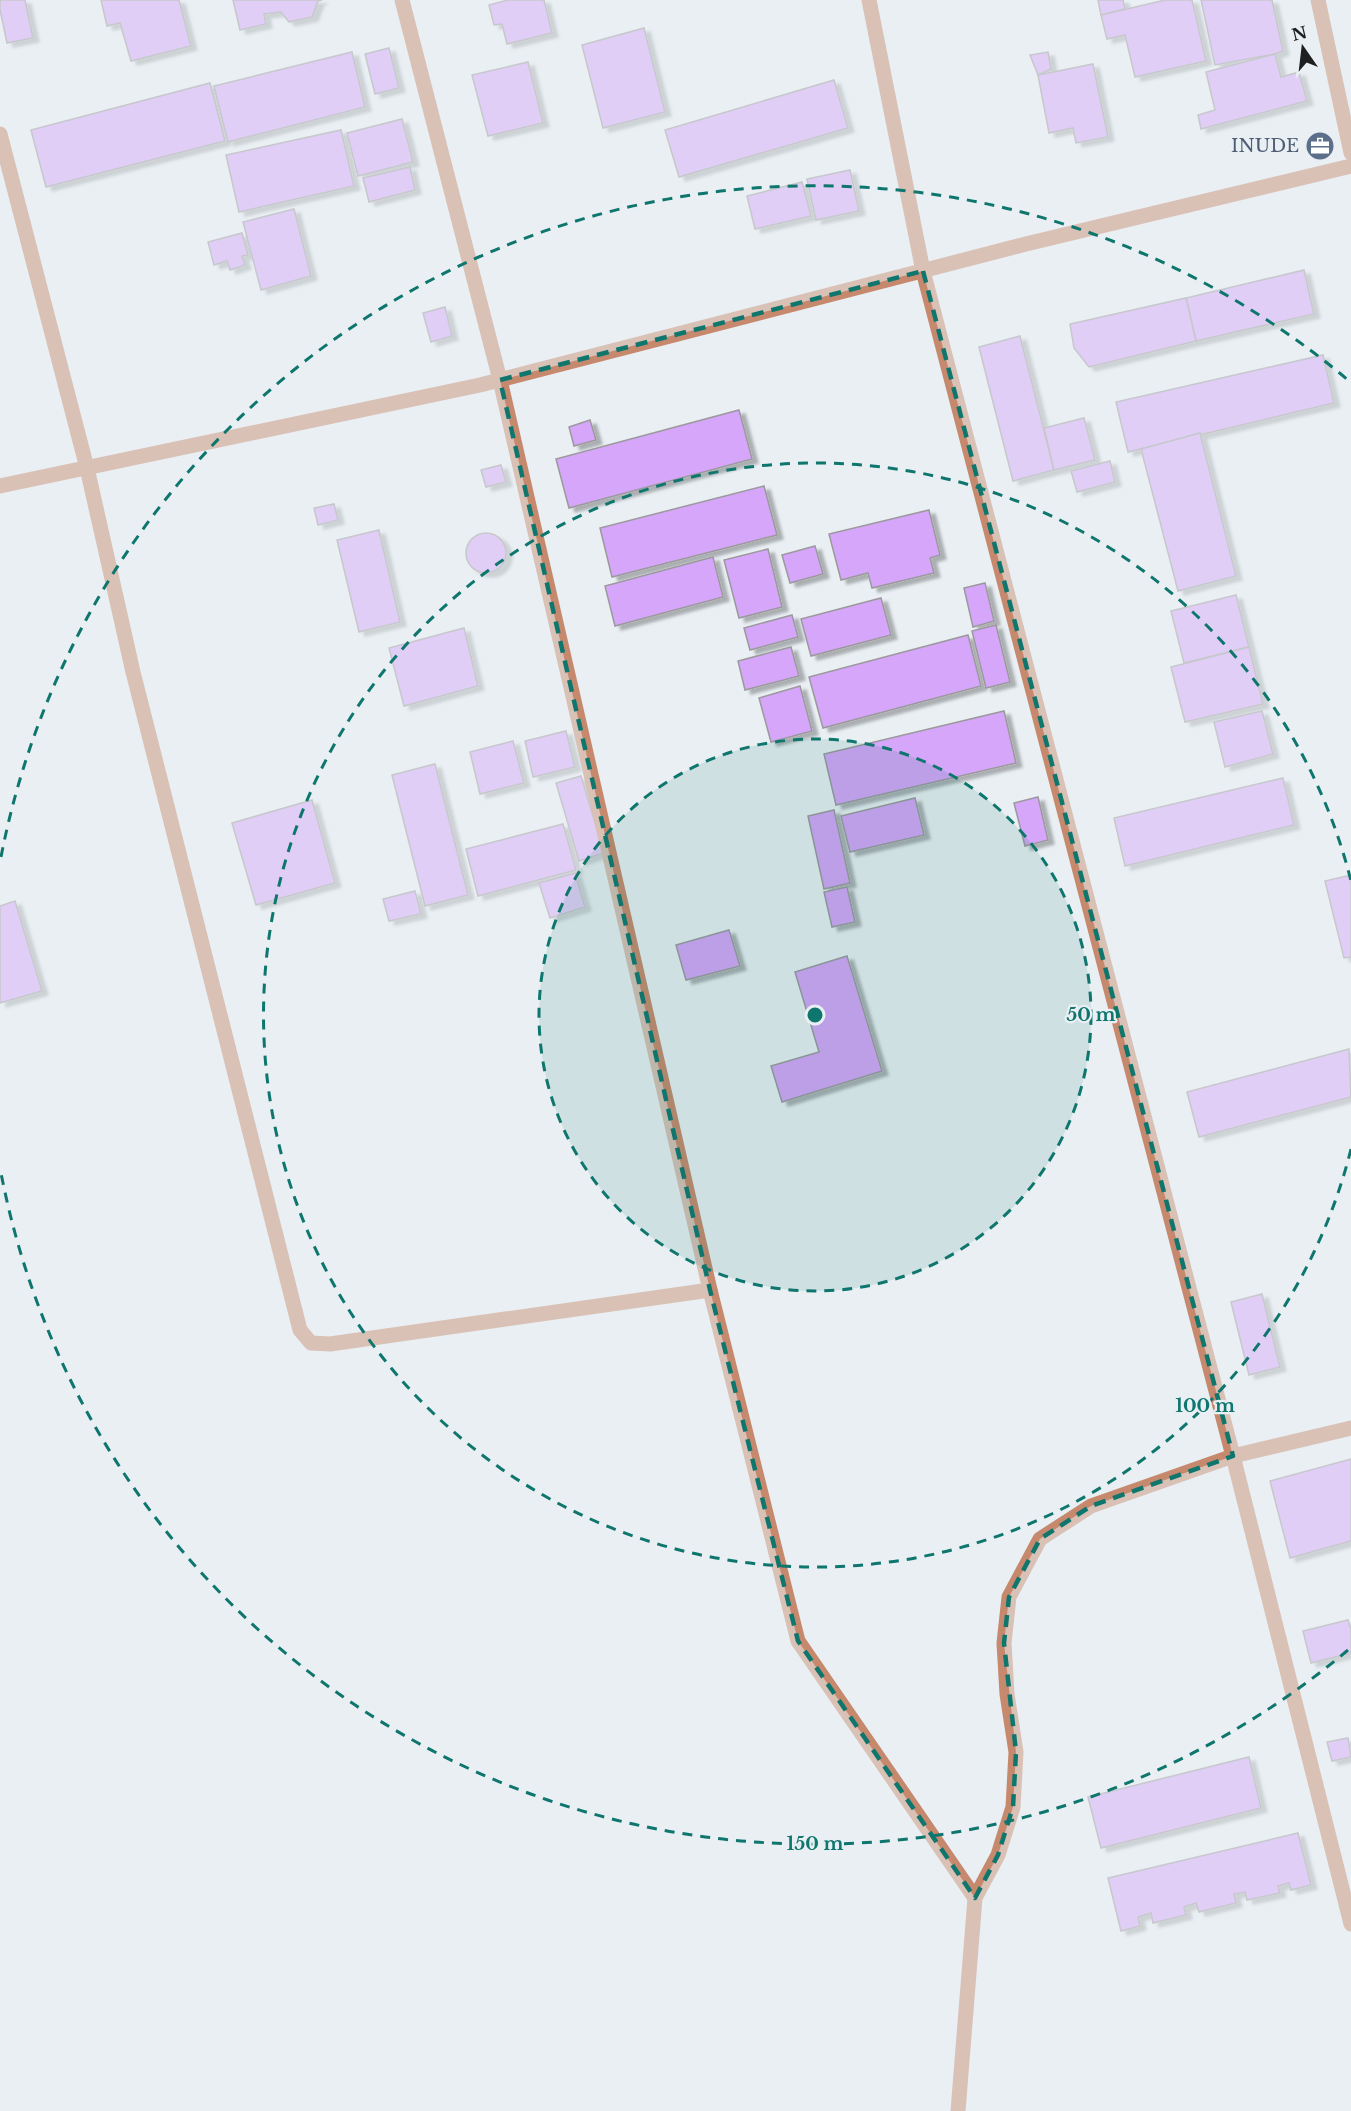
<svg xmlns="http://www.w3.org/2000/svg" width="1351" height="2111" font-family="'Libre Baskerville',serif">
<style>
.building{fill:#d5a6fa;stroke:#9c999e;stroke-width:1.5;filter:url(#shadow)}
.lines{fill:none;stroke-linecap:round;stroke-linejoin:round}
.minor{stroke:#c6896e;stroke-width:15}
.marked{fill:none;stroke:#0f766e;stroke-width:4.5;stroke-dasharray:12 8;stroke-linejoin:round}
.ring{fill:none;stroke:#0f766e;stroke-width:3;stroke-dasharray:10 8}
.labels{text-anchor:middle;stroke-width:4.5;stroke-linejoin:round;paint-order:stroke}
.service-label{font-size:18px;fill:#4e5e75;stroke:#e9eff3;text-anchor:end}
.centre{fill:#0f766e;stroke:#e9eff3;stroke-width:3}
.ring-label{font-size:18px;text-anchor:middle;font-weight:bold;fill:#0f766e;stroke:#e9eff3;stroke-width:4.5;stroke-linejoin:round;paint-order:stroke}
</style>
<defs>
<filter id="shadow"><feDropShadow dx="6" dy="4" stdDeviation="1.5" flood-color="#0004"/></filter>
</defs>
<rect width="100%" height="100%" fill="#e9eff3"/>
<g class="building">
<polygon points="0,0 25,0 33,38 7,43 0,10"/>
<polygon points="101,0 179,0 191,46 131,61 120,23 107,26"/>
<polygon points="233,0 322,0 318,1 312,17 289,22 281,12 264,14 266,24 240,30"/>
<polygon points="508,0 544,0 552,33 507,44 502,24 494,25 489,5"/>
<polygon points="1098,0 1123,0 1125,9 1101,15"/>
<polygon points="1165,0 1192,0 1206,61 1135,77 1125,35 1107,39 1101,15"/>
<polygon points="1201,0 1272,0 1283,51 1275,54 1215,65"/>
<polygon points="644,28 665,112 603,128 582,45"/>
<polygon points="389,48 399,88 375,94 365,54"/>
<polygon points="352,52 365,107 228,142 214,86"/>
<polygon points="1048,52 1051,69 1038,75 1030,55"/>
<polygon points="1275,54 1281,77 1299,72 1307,101 1201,129 1198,115 1215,110 1206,72"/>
<polygon points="528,62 543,123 488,136 472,75"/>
<polygon points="1093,64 1108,137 1076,143 1073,128 1049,133 1038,75"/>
<polygon points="834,80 848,128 679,177 665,130"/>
<polygon points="210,83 225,141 46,187 31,130"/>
<polygon points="402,119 413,162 358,176 347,133"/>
<polygon points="341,130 354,186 239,212 226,155"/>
<polygon points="410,167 415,190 369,202 363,178"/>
<polygon points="850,170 859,211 816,220 807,179"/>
<polygon points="802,182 811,216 755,229 747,196"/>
<polygon points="294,209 311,276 261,290 243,222"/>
<polygon points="242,233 248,255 242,256 245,265 230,270 227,261 214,265 208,242"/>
<polygon points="1304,270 1314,314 1196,341 1186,298"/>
<polygon points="1186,298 1196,341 1089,367 1074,348 1070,324"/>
<polygon points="445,307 452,336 431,342 423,313"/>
<polygon points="1020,336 1054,470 1013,481 979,347"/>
<polygon points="1323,355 1334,403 1128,452 1116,402"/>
<polygon points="739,410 752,459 569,508 556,459"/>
<polygon points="1084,418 1095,460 1054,470 1044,428"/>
<polygon points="590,420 596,440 574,446 569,427"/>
<polygon points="1200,433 1236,576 1178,591 1141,449"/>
<polygon points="1110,461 1115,482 1077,492 1071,471"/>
<polygon points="501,465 506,482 486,487 481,470"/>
<polygon points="764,486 777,535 612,577 600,528"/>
<polygon points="334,504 338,520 318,525 314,508"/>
<polygon points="929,510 940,555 930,558 934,573 872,588 868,573 841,580 829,534"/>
<polygon points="379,530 400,622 359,632 337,540"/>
<circle cx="486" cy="553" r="20"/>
<polygon points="815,546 823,574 790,583 782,555"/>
<polygon points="768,549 782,607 739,618 724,560"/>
<polygon points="713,557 723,597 615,626 605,586"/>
<polygon points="985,583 994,621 973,627 964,588"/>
<polygon points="1236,595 1249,647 1184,663 1171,611"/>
<polygon points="881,598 891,635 811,656 801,619"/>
<polygon points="792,615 798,637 750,650 744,628"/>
<polygon points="996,625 1010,682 986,688 972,631"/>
<polygon points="464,628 478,686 404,706 389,648"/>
<polygon points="968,635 981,686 823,728 809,677"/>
<polygon points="791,647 799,676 745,690 738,661"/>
<polygon points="1249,647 1263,704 1185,722 1171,667"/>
<polygon points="800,686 812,731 771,742 759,698"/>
<polygon points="1004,711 1016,763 836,805 824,754"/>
<polygon points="1262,711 1273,754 1225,767 1214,722"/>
<polygon points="566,731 575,767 533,777 525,741"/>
<polygon points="513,741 524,783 480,794 470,752"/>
<polygon points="435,764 468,895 425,906 392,775"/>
<polygon points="581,776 604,853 579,861 556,783"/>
<polygon points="1283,778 1294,825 1125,866 1114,818"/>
<polygon points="1038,797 1048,840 1025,846 1014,803"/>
<polygon points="915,798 924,835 850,852 841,816"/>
<polygon points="312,800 335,883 256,905 232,823"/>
<polygon points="834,810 850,883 824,889 808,816"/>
<polygon points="563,824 576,870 478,896 466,849"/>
<polygon points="575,873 585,907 550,918 539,883"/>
<polygon points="1351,875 1351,957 1344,958 1325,881"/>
<polygon points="847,887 855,922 832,927 824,892"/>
<polygon points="415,891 421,914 389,921 383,899"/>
<polygon points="15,901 42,991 0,1003 0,906"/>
<polygon points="729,930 740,966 686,980 676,945"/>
<polygon points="847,956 882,1071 782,1102 771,1066 819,1052 795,972"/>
<polygon points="1349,1049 1351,1097 1199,1137 1187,1092"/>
<polygon points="1262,1294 1280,1367 1249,1375 1231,1302"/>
<polygon points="1351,1459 1351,1541 1290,1558 1270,1481"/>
<polygon points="1348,1620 1351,1630 1351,1653 1311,1663 1303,1631"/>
<polygon points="1348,1738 1351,1757 1332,1761 1327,1742"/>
<polygon points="1249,1757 1261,1808 1101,1848 1088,1797"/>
<polygon points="1298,1833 1311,1885 1291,1890 1289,1883 1278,1886 1280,1893 1247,1900 1245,1892 1234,1894 1236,1903 1199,1912 1196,1903 1184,1907 1186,1915 1153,1923 1151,1913 1138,1917 1140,1926 1121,1931 1108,1878"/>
</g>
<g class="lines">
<g class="minor">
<polyline points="402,0 500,380 710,1290 798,1641 975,1898"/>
<polyline points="869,0 923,271 1233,1456 1351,1924"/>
<polyline points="1318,0 1351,153"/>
<polyline points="0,134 87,468 133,672 300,1330 311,1343 330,1344 710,1290"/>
<polyline points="0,486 480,385 1026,244 1351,166"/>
<polyline points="958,2111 975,1898 998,1855 1013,1807 1016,1752 1007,1694 1004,1643 1009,1597 1040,1539 1091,1506 1233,1456 1351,1428"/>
</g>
</g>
<path d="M0 0H1351V2111H0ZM923,271L1233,1456L1091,1506L1040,1539L1009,1597L1004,1643L1016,1752L1013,1807L998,1855L975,1898L798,1641L710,1290L500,380Z" fill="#e9eff3" fill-opacity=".55" fill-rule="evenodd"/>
<path class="marked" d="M923,271L1233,1456L1091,1506L1040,1539L1009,1597L1004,1643L1016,1752L1013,1807L998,1855L975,1898L798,1641L710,1290L500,380Z"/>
<circle cx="815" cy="1015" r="276" fill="#0f766e" fill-opacity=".12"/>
<g class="ring">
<circle cx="815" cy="1015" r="276"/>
<path d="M1351 1149A552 552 0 1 1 1351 881"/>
<path d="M1348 1650A829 829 0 0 1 1 1173M1 857A829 829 0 0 1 1348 380"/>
</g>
<defs>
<g id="office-disc" transform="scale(1.5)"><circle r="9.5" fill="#5c6f8a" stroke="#e9eff3"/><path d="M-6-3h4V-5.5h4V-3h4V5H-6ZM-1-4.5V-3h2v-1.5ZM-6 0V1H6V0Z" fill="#fff"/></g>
</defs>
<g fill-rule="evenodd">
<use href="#office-disc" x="1320" y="146"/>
</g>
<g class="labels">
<g class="service-label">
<text x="1299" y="152">INUDE</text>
</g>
</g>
<circle cx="815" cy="1015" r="9" class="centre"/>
<g class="ring-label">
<text x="1091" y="1021">50 m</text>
<text x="1205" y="1412">100 m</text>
<text x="815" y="1850">150 m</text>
</g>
<g transform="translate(1303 48) rotate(346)" stroke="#e9eff3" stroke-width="4.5" paint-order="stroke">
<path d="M0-4.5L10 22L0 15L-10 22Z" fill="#1d1f21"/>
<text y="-9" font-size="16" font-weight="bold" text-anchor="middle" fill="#1d1f21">N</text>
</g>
</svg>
